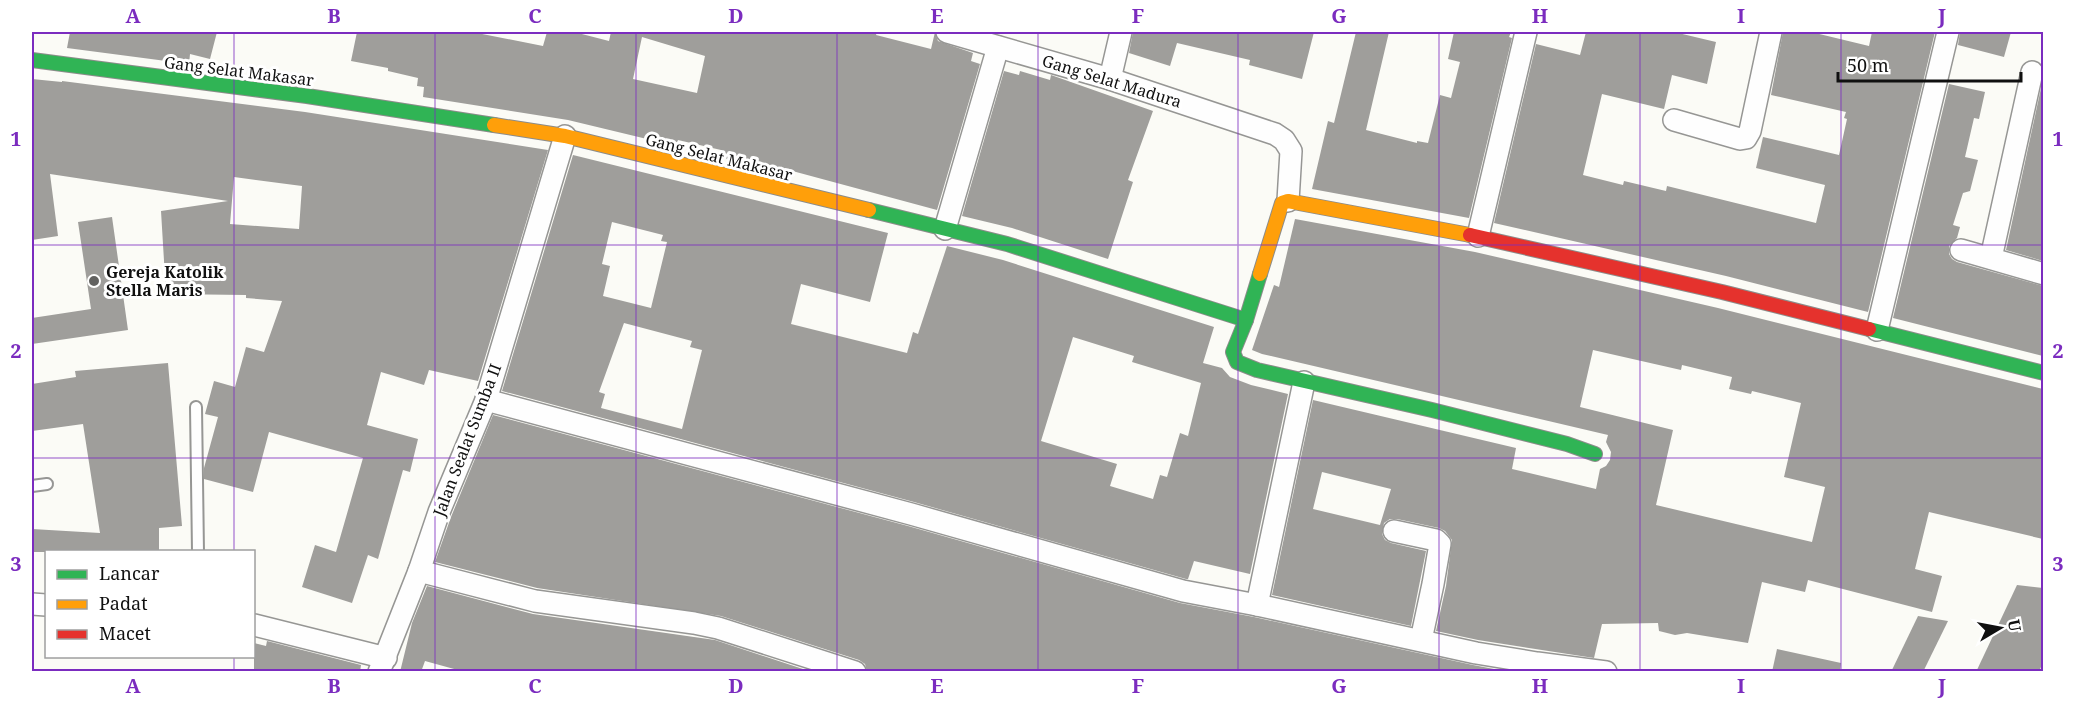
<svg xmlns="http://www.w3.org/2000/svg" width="2075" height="703" font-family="'Noto Serif',serif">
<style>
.building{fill:#9f9e9b;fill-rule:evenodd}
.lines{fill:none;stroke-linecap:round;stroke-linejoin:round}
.lane-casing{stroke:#969694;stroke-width:14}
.street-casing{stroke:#969694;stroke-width:24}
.fast-casing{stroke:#8c8c8a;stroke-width:16}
.slow-casing{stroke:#8c8c8a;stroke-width:16}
.jam-casing{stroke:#8c8c8a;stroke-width:16}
.lane{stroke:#fefefe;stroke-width:10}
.street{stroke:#fefefe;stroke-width:21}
.fast{stroke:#30b455;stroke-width:14}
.slow{stroke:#ff9f0a;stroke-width:14}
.jam{stroke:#e5322d;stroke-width:14}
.grid{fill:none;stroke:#7b2cbf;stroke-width:1.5;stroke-opacity:0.55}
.poi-dot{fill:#626260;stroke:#fff;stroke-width:2}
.labels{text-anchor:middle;stroke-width:6;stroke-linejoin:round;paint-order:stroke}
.street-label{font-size:16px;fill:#101010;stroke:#fff}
.poi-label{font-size:16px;font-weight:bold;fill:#101010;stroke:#fff;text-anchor:start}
.neatline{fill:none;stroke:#7b2cbf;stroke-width:2}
.grid-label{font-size:20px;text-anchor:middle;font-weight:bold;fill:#7b2cbf}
</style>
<rect width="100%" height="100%" fill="#fbfbf6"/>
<g class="building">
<polygon points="70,32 217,32 210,59 190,54 189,64 67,48"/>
<path d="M357,32H472L543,46L547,32H574L609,41L611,32H877L876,35L931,49L935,32L938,41L973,53L971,61L980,64L937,210L785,169L784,173L720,157L721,150L678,140L676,146L568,120L423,97L424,87L417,86L418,78L388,71V68L351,61ZM642,37L705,56L697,93L633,79Z"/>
<polygon points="1133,32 1314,32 1302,79 1249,65 1250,60 1177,43 1170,66 1129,53"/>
<polygon points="1356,32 1389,32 1366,130 1417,143 1417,141 1428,143 1440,95 1451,98 1460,62 1448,59 1454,32 1511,32 1509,37 1512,38 1469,218 1312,189 1328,121 1334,123"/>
<polygon points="1586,32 1674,32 1716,42 1707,84 1672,75 1664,109 1602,94 1583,175 1623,185 1624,181 1666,191 1667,186 1816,223 1825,185 1756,168 1763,137 1839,155 1847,119 1844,118 1846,112 1771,95 1783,32 1811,32 1869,46 1872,32 1935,32 1868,312 1726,276 1494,223 1536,44 1580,55"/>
<polygon points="1960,32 2011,32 2004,57 1958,45"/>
<polygon points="1004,71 1019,75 1020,71 1050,80 1051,75 1153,111 1128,180 1133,182 1108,259 1012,228 962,216"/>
<path d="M32,79L62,82V81L305,112L548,150L478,381L429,370L424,385L381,372L367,425L418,439L410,472L403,470L378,559L368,555L352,603L302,587L315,545L336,552L363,458L269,432L253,492L204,479V468L218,417L205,414L214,381L235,387L246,347L264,352L282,301L246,298V295L166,294L161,211L228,201L50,174L58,236L32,240ZM234,177L302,186L299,229L230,224Z"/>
<polygon points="2043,79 2043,261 2006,250"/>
<polygon points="1949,84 1985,92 1979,119 1974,118 1965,157 1978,160 1970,191 1963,193 1953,225 1960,227 1957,238 1949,246 1949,254 1952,259 1957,262 2043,286 2043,356 1893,318"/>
<path d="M573,155L888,233L870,302L801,284L791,324L907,353L913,332L918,334L947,246L1003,260L1214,327L1203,363L1222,368L1230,377L1251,385L1288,394L1250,574L1194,561L1188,579H1186L914,502L502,391ZM612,222L663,235L661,241L667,242L651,308L603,296L610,266L602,264ZM624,323L692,341L690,347L702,350L682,429L601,408L605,394L599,392ZM1073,337L1134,356L1132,362L1201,383L1188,436L1180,433L1167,477L1160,475L1153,499L1110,486L1117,464L1041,441Z"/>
<polygon points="112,217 128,330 32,344 32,318 91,309 78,222"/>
<path d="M1295,219L1475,252L1718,308L2043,389V539L1929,512L1915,569L1942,576L1932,612L1808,580L1805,592L1762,582L1748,643L1687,633L1675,635L1659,631L1658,623L1602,624L1594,658L1478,640L1436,631L1446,586L1452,540L1445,531L1439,528L1397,519H1390L1384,523L1382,534L1385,540L1391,543L1426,551L1411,626L1272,595L1313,400L1516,448L1512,469L1596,489L1600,469L1606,466L1610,460L1611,452L1606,442L1608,435L1262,354L1252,350L1274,285L1279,287ZM1593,350L1681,370L1682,365L1732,377L1729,389L1751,394L1752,391L1801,403L1784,477L1825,487L1812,542L1656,505L1673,430L1580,407ZM1322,472L1391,489L1380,525L1313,509Z"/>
<polygon points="168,363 182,526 159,528 159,552 32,552 32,529 100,533 83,424 32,431 32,384 76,377 75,371"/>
<polygon points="493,415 908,526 1180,603 1254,617 1473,665 1510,672 867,672 865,664 859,660 721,616 537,588 435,562 451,517"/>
<polygon points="2017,585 2043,588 2043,662 2039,672 1976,672"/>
<polygon points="427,586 533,614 715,640 812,672 465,672 425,661 421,672 400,672 412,623"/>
<polygon points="1918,616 1948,621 1923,672 1891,672"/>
<polygon points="267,641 361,665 360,672 254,672 254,643 266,646"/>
<polygon points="1777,649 1841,663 1840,672 1772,672"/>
</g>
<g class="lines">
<g class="lane-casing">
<g id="lane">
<polyline points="196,407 198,552"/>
<polyline points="32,486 47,484"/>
</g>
</g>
<g class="street-casing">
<g id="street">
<polyline points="947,32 1110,79 1275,134 1284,140 1291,151 1288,201"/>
<polyline points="1110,79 1121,32"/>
<polyline points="1674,120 1740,139 1746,138 1750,131 1771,32"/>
<polyline points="945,229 998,47"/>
<polyline points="1478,236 1526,32"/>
<polyline points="1961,250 2044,274"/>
<polyline points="1991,258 2032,72"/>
<polyline points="1877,330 1948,32"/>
<polyline points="486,400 911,514 1183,591 1257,605 1476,653 1537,663 1606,672"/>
<polyline points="1394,531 1436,540 1440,544 1433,584 1421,640"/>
<polyline points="419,571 535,601 694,623 718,628 855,672"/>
<polyline points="32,604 46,605"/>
<polyline points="1257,605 1304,382"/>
<polyline points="254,625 386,658"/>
<polyline points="379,672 419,571 439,512 486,400 565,136"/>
</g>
</g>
<g class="fast-casing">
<g id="fast">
<polyline points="32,60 307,96 494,125"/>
<polyline points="869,210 1007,244 1246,320"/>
<polyline points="1260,274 1246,320 1233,352 1237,362 1257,370 1432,410 1567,444 1595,454"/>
<polyline points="1869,329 2044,373"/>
</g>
</g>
<g class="slow-casing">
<g id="slow">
<polyline points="494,125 565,136 869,210"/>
<polyline points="1260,274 1282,203 1288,201 1470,235"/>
</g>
</g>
<g class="jam-casing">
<polyline id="jam" points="1470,235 1722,292 1869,329"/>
</g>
<use href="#lane" class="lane"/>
<use href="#street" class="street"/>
<use href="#fast" class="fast"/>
<use href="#slow" class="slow"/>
<use href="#jam" class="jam"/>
</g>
<path class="grid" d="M234,32V552M435,32V672M636,32V672M837,32V672M1038,32V672M1238,32V672M1439,32V672M1640,32V672M1841,32V672M32,245H2044M32,458H2044M234,656V672"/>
<circle class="poi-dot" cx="94" cy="281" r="6"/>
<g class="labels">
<g class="street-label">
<text transform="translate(239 71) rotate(7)" y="6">Gang Selat Makasar</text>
<text transform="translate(1112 81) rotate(17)" y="6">Gang Selat Madura</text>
<text transform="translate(719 157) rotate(14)" y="6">Gang Selat Makasar</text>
<text transform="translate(467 440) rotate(-69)" y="6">Jalan Sealat Sumba II</text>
</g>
<g class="poi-label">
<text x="106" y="278">Gereja Katolik<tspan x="106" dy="18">Stella Maris</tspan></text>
</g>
</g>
<rect width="2075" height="703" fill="none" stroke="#ffffff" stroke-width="66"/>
<rect x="45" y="550" width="210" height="108" fill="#ffffff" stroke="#9f9f9f" stroke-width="1.5"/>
<rect x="57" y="570" width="30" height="9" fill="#30b455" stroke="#9f9f9f" stroke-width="1.5"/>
<text x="99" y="580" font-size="18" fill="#101010">Lancar</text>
<rect x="57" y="600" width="30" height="9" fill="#ff9f0a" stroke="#9f9f9f" stroke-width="1.5"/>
<text x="99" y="610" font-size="18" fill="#101010">Padat</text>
<rect x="57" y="630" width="30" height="9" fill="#e5322d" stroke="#9f9f9f" stroke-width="1.5"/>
<text x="99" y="640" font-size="18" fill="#101010">Macet</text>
<g transform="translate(2000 628) rotate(80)" stroke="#ffffff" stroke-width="4.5" paint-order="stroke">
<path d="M0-4.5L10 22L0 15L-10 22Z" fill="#101010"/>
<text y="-9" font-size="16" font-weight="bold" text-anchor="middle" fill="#101010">U</text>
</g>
<path d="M1838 72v9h183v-9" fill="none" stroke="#101010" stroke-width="3"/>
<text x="1847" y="72" font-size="18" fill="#101010" stroke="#ffffff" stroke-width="4.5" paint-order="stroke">50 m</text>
<rect x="33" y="33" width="2009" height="637" class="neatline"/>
<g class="grid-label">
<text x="133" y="23">A</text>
<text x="334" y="23">B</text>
<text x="535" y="23">C</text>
<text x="736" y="23">D</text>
<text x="937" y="23">E</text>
<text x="1138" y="23">F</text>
<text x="1339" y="23">G</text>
<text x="1540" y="23">H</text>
<text x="1741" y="23">I</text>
<text x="1942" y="23">J</text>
<text x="16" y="146">1</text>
<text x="2058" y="146">1</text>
<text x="16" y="358">2</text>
<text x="2058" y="358">2</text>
<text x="16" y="571">3</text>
<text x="2058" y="571">3</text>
<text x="133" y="693">A</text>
<text x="334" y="693">B</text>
<text x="535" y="693">C</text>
<text x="736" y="693">D</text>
<text x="937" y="693">E</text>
<text x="1138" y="693">F</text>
<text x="1339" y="693">G</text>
<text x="1540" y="693">H</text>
<text x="1741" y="693">I</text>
<text x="1942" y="693">J</text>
</g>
</svg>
